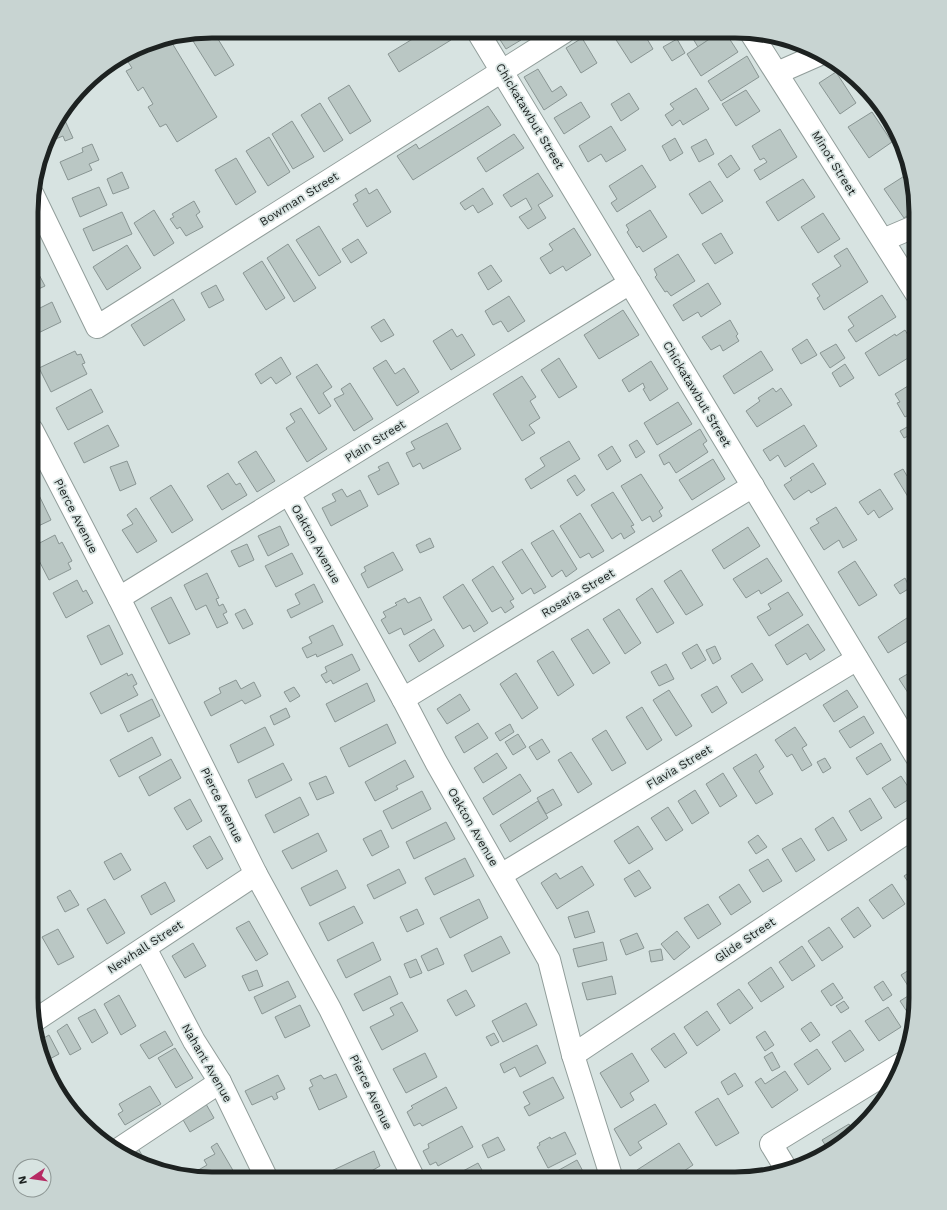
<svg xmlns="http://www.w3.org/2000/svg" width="947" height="1210" font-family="'Work Sans',sans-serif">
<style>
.building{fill:#bac7c4;stroke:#899593}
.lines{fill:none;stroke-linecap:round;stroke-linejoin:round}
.minor-casing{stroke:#919d9a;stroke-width:24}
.minor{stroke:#fff;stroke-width:22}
.labels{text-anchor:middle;stroke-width:3.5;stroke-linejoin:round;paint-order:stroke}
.street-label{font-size:12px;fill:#1d2221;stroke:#d7e3e1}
.rim{fill:none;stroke:#1d2221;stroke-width:5}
</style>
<rect width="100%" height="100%" fill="#d7e3e1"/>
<g class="building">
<polygon points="213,31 234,65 215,76 193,41 208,32"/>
<polygon points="424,32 446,32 451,40 399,72 388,54"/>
<polygon points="495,32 523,32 518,35 521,40 506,49"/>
<polygon points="611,32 643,32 653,49 631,63"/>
<polygon points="699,32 720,32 698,47 692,37"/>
<polygon points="720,32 725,32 738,52 701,76 687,54"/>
<polygon points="169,38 217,117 177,142 166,124 160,127 148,107 153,104 143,87 138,91 126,71 132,68 125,57 154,41"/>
<polygon points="582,38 597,63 581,73 566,48"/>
<polygon points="677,39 685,53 672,61 663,47"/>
<polygon points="747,56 759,77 721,101 708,81"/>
<polygon points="538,69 552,92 561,86 567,95 544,110 524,77"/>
<polygon points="836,72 856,103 840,114 819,83"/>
<polygon points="349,85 371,121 350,134 328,98"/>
<polygon points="696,88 709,109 683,125 680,120 672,126 665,115 674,109 670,104"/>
<polygon points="746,90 760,111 736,126 722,104"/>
<polygon points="629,93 639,109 621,121 611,104"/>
<polygon points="581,102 590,117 564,134 554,118"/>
<polygon points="320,103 343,140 324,152 301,115"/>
<polygon points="488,106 501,125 413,180 397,156 416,144 419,149"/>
<polygon points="872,112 892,142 869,158 848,127"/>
<polygon points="62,114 73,138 65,141 63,136 48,142 55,122"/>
<polygon points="292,121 314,157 293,169 272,134"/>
<polygon points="611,126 626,150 606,162 601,154 588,162 579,146"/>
<polygon points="780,129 797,157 760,180 754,170 767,162 764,158 760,160 752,146"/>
<polygon points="514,134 524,148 486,172 477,158"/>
<polygon points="269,137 290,172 268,186 246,151"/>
<polygon points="675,138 683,153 670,161 662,146"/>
<polygon points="706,139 714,154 699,162 691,147"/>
<polygon points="92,144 99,160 89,164 92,170 68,180 60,162 83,152 82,148"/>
<polygon points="731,155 740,169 727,178 718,164"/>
<polygon points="236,158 256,192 236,205 215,170"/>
<polygon points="642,165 656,187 617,212 611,203 617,199 609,186"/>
<polygon points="122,172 129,188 113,194 107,179"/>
<polygon points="538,173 553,196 538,205 546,218 528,229 519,217 532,209 526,198 511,207 503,195"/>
<polygon points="909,173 911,175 916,210 904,218 884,189"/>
<polygon points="803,179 815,197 778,221 766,202"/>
<polygon points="710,181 723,201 702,214 689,194"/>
<polygon points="99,187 107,205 80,217 72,198"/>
<polygon points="366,188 369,194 377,189 391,212 367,227 353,204 358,201 355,195"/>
<polygon points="483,188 493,204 478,213 473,205 465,210 460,203"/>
<polygon points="194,201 200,212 196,215 203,227 186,236 180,227 177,229 170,219 174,217 172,214"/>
<polygon points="154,210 174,243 154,256 134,223"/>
<polygon points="650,210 667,237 643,252 639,246 637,248 627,232 629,230 626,225"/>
<polygon points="122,212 132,234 93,251 83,229"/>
<polygon points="823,213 840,239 818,253 801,227"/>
<polygon points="319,226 341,262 319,276 296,240"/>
<polygon points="574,228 591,255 566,271 563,266 550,274 540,258 553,250 549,244"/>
<polygon points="721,233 733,253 715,264 702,244"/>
<polygon points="358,239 367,253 351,263 342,249"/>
<polygon points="288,244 316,288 294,302 267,258"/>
<polygon points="127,245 141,268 107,290 93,267"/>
<polygon points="847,248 868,282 824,310 817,298 820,296 812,284 841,266 834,256"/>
<polygon points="678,254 695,281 671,296 667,291 665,292 655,277 657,275 654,269"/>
<polygon points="262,261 285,298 266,310 243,273"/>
<polygon points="491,265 502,281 488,290 478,273"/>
<polygon points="36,269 45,286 32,292 32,271"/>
<polygon points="708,283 721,304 701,317 698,312 683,321 673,305"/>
<polygon points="216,285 224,300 209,308 201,293"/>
<polygon points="882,295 896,317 856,342 848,330 854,326 848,317"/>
<polygon points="509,296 525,321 508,332 501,321 493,325 485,311"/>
<polygon points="173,299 185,320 144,346 131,325"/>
<polygon points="52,302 61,322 32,336 32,312"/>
<polygon points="623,310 639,335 599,359 584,335"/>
<polygon points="384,319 394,335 381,342 371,327"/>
<polygon points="730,320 738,334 736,336 739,341 723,351 720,345 711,350 702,337"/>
<polygon points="452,329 457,337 462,334 475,355 451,370 433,341"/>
<polygon points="905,330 916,348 916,353 879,376 865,353 895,334 896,336"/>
<polygon points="807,339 817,355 801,364 792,349"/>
<polygon points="836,344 845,358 830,368 820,353"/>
<polygon points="75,351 77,355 81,354 85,363 82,364 87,374 51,392 39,368"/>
<polygon points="761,351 773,370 734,394 723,376"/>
<polygon points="281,357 291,374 276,384 271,377 261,384 255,374"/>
<polygon points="559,358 577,387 559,398 541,370"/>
<polygon points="386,360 395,374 404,368 419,392 397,406 373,368"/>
<polygon points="651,361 668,389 650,401 643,389 645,388 643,383 629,392 622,380"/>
<polygon points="317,364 332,387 323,393 331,406 319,414 296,377"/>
<polygon points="845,364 854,378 840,387 832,373"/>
<polygon points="522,376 536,397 530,401 540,418 529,425 535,433 522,441 493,394"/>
<polygon points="916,381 916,411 905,417 897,403 900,402 895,394"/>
<polygon points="350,383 373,419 354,431 334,399 344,394 341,389"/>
<polygon points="773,388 776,392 781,388 792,405 757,427 746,411 760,401 758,398"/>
<polygon points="91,389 103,412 68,430 56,408"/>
<polygon points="678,402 692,424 657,445 644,423"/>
<polygon points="301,408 327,449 307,462 286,428 295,422 290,414"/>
<polygon points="447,423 461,449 423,469 420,463 413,467 406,453 415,449 411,442"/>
<polygon points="914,423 916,427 916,432 904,438 900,431"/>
<polygon points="108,425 119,446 84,463 74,443"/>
<polygon points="804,425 817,446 785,467 778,455 770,461 763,450"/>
<polygon points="700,429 707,441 703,444 708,452 676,473 669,462 664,465 659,455"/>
<polygon points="637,440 645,452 636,458 629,445"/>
<polygon points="569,441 580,459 531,489 525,479 545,466 540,458"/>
<polygon points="612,446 621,461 607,470 598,455"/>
<polygon points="256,451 275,481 257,492 238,462"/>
<polygon points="713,459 725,479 692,500 679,480"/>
<polygon points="127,461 136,484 120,491 110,467"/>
<polygon points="388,462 399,484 378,495 368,476 380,470 378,467"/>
<polygon points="813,463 826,484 811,493 809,490 794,500 784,485 792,480 790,478"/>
<polygon points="903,469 907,476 916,471 916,503 913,505 894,474"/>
<polygon points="228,473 236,485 240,483 247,495 222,510 207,486"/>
<polygon points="641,474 663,508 659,511 662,516 653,522 650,516 642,521 621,486"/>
<polygon points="575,475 585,490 577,496 567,480"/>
<polygon points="34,485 51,520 32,529 32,487"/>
<polygon points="171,485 193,520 172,533 150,498"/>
<polygon points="342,489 347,497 360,490 368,506 331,526 322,508 336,501 332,494"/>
<polygon points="880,489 893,509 879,518 874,510 868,515 859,502"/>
<polygon points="613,492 634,525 631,526 635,532 624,539 621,533 612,539 591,505"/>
<polygon points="836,507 857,540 843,548 839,540 824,550 810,528 819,523 816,519"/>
<polygon points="136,508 157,541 137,553 122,530 133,524 127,515"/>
<polygon points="580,513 604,551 592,558 589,553 580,558 560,526"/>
<polygon points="280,526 289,545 268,556 258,536"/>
<polygon points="748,527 760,546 724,569 712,550"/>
<polygon points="553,530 577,569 566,577 562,570 552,577 531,543"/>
<polygon points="55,535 59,544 62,542 72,561 68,563 71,569 49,580 32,547"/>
<polygon points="430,538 434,547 420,553 416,545"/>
<polygon points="247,544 254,560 239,567 231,551"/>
<polygon points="522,549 546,587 534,594 531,588 522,594 502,562"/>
<polygon points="393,552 403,570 368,588 361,574 366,571 364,567"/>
<polygon points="292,553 303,574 276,587 265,566"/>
<polygon points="767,558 782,581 761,594 759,590 746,598 733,579"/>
<polygon points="855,561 877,595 859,606 838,572"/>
<polygon points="493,566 514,599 510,601 514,607 505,613 501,607 492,612 472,580"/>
<polygon points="681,570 703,605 686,615 664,581"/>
<polygon points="207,573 219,598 216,599 219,606 223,604 227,612 223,614 228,623 217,628 206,605 196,610 184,585"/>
<polygon points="905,578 910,588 900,594 894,585"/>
<polygon points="77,580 83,592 86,590 93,603 66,618 53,593"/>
<polygon points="314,584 323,602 291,618 287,610 300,604 295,594"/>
<polygon points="463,584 488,623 474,632 470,625 463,629 443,597"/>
<polygon points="652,588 674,623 657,633 636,599"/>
<polygon points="788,592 803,615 769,636 757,617 771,609 768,604"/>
<polygon points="171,597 190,634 169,644 151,608"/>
<polygon points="420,597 432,620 404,635 401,628 389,634 381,620 386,617 383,612 397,605 395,603 405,598 408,603"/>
<polygon points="245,609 253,624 243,629 235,614"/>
<polygon points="619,609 641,643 625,654 603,619"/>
<polygon points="913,614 916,619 916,636 888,653 878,637"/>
<polygon points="808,624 825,650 810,660 806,653 787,665 775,645"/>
<polygon points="109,625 123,654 101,665 87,636"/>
<polygon points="333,625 343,645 317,657 316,654 307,658 302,648 312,643 309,637"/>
<polygon points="434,629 444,646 419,662 409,645"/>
<polygon points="588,629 610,663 593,674 571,639"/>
<polygon points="697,644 706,660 691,669 682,653"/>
<polygon points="715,646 721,659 713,664 706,650"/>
<polygon points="553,651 574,685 558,696 537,661"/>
<polygon points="352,654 360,670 333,684 331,680 326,683 321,675 327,672 325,667"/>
<polygon points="752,663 763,680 742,693 731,676"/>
<polygon points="666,664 674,679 659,686 651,672"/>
<polygon points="916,669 916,705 899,679"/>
<polygon points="127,673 128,676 132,674 137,684 133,686 138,695 101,714 90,693"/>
<polygon points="516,673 538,708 522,719 500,684"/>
<polygon points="236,680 241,689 254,682 261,696 245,704 242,700 211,716 204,702 221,693 219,688"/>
<polygon points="367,683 375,701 335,722 326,704"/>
<polygon points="717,686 727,703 712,713 701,695"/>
<polygon points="294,687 300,696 290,702 284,692"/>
<polygon points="669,690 692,726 676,736 653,700"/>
<polygon points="847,690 858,707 834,722 823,705"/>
<polygon points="460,694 470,710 447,724 437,709"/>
<polygon points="152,699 160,716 128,732 120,715"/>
<polygon points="642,707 662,740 647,750 626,717"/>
<polygon points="286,708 290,717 274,725 270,716"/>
<polygon points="864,716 874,733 850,748 839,731"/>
<polygon points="478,723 488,738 464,753 455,737"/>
<polygon points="387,724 396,743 349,767 340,748"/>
<polygon points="510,724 514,732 500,741 495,733"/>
<polygon points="265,727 274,745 238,763 230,745"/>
<polygon points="795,727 807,745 802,748 812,765 802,771 792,754 787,757 775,740"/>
<polygon points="606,730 626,763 612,771 592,739"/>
<polygon points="518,734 526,747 513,755 505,742"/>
<polygon points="152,737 161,755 119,777 110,760"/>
<polygon points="542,739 550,752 537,760 529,747"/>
<polygon points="881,743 891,760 867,775 856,758"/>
<polygon points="571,752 592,784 578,793 558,760"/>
<polygon points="497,753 507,768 483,783 474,768"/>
<polygon points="756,754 764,767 759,771 773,794 756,804 733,768"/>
<polygon points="825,758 831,768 823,773 817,762"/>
<polygon points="171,759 181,778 149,796 139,777"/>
<polygon points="405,760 414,777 396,786 398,789 375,801 365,782"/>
<polygon points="283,763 292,780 256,798 248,780"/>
<polygon points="723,773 737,796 720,807 706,784"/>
<polygon points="520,774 531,791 493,815 483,798"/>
<polygon points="326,776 334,793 317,800 309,783"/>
<polygon points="901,776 914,796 895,808 882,788"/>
<polygon points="553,789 562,805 546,814 537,798"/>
<polygon points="695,790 709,813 692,824 678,801"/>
<polygon points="422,791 431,809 392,829 383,811"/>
<polygon points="300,797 309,815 274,833 265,815"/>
<polygon points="870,798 882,818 861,831 849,811"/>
<polygon points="190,799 202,821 187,830 174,808"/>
<polygon points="538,801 548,818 510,842 500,825"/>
<polygon points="668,807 683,830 666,841 651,818"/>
<polygon points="833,817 847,840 828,851 815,829"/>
<polygon points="446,822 455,839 414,859 406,842"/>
<polygon points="638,826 653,849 629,864 614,841"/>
<polygon points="381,830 389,847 372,856 363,839"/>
<polygon points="318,833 327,851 292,869 282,851"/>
<polygon points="758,835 767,847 756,854 748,842"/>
<polygon points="210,836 223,859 207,869 193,846"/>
<polygon points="801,838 815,860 796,872 782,849"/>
<polygon points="121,853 131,870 114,880 104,862"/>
<polygon points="465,858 474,876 434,895 425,878"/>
<polygon points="768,859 782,881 763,892 749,870"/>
<polygon points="582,866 594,885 557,909 541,883 556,873 560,879"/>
<polygon points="916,868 916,893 904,876"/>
<polygon points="399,869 406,883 374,899 367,885"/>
<polygon points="337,870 346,888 310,906 301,888"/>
<polygon points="639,870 651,888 635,897 624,879"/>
<polygon points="165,882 175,901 151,915 141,896"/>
<polygon points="739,884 751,902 731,915 719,897"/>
<polygon points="892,884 905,904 883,919 869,900"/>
<polygon points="70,890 79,905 65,912 57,897"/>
<polygon points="105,899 125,933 107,944 87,909"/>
<polygon points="479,899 488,918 450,938 440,918"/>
<polygon points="708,904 721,924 698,939 684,918"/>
<polygon points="354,906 363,923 328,941 319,923"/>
<polygon points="858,907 871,926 854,938 841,919"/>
<polygon points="417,909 424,924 407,932 400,917"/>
<polygon points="588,911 595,932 575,938 568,917"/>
<polygon points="249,921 268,954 256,961 236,928"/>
<polygon points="829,927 843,947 822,961 808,941"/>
<polygon points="58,929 74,957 58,965 42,937"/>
<polygon points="677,931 690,947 674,960 661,944"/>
<polygon points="637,933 644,948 626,955 620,940"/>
<polygon points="501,936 510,953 472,972 464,955"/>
<polygon points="373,942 381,960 346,978 337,960"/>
<polygon points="603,942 607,960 578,967 573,949"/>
<polygon points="193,943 206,966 185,978 172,956"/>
<polygon points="802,946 815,966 792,981 779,962"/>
<polygon points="437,948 444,964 428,971 421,956"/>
<polygon points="661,949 663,960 651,962 649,951"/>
<polygon points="416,959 422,973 410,978 404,964"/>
<polygon points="771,967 784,987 761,1002 748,983"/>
<polygon points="914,967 916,969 916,985 910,989 901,975"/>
<polygon points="257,970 263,986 249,991 242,976"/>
<polygon points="390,976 398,994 363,1011 354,994"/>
<polygon points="612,976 616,994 587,1000 582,983"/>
<polygon points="288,981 296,997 262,1014 254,997"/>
<polygon points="883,981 892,995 883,1001 874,987"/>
<polygon points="833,983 843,998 831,1006 821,991"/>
<polygon points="739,989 753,1008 730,1024 717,1004"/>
<polygon points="466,990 475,1006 456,1016 447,1000"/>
<polygon points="916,991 916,1009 913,1021 900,1001"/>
<polygon points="119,995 136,1026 121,1035 104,1004"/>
<polygon points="844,1001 849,1008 841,1013 836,1006"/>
<polygon points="402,1002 418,1031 382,1050 370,1027 394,1015 390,1008"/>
<polygon points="526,1003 537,1025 503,1042 492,1021"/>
<polygon points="300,1005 310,1026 285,1038 275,1017"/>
<polygon points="888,1007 901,1027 879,1041 865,1021"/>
<polygon points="95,1009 108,1033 92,1043 78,1018"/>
<polygon points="707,1011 720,1030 697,1046 684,1027"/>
<polygon points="811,1022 820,1035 810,1042 801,1029"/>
<polygon points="67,1024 81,1049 70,1055 57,1031"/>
<polygon points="850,1030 864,1050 845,1062 832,1042"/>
<polygon points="165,1031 173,1045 149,1059 140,1045"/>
<polygon points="765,1031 774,1045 765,1051 756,1037"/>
<polygon points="494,1033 499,1042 491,1046 486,1037"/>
<polygon points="674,1033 687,1053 665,1068 651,1049"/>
<polygon points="49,1035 59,1054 44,1062 37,1042"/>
<polygon points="537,1045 546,1063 520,1077 515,1067 504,1073 500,1064"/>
<polygon points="175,1048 193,1078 176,1088 158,1058"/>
<polygon points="817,1049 831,1069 808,1085 794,1064"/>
<polygon points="772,1052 780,1067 772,1071 764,1057"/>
<polygon points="425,1053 437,1077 406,1093 393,1069"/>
<polygon points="632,1053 649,1081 630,1093 634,1100 621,1108 600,1073"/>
<polygon points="785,1071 798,1090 772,1108 755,1082 761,1078 765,1084"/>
<polygon points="735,1073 743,1086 728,1095 721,1082"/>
<polygon points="336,1074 347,1097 319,1110 309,1088 313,1086 310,1080 321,1075 324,1079"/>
<polygon points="278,1075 285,1089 276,1093 278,1098 274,1100 272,1096 252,1105 245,1091"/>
<polygon points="553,1077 564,1098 529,1116 524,1107 530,1104 523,1092"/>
<polygon points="150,1086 161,1104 125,1125 118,1114 123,1111 119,1104"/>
<polygon points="446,1087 457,1108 422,1126 420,1123 414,1126 407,1112 413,1108 411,1106"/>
<polygon points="202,1097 214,1118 190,1132 178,1111"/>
<polygon points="718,1098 739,1133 716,1146 695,1112"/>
<polygon points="655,1104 667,1124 638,1142 642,1148 630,1156 614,1129"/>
<polygon points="849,1124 852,1129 829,1151 822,1140"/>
<polygon points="462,1126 473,1147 438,1166 436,1162 430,1165 423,1151 429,1148 428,1144"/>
<polygon points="565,1132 576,1154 548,1168 537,1147 540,1145 539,1143 550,1137 551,1139"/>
<polygon points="498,1137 505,1150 488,1158 482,1145"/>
<polygon points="217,1143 238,1179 200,1179 188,1176 207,1165 204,1160 215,1154 211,1147"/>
<polygon points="679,1143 693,1165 672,1179 669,1179 664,1171 651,1179 643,1179 637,1170"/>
<polygon points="136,1145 149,1167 122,1154"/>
<polygon points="374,1151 380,1166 368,1173 370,1178 330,1179 327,1173"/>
<polygon points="577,1160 587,1179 552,1179 550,1175"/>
<polygon points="478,1163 487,1179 448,1179"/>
</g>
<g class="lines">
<g class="minor-casing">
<g id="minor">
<polyline points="478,32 916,756"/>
<polyline points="751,33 916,293"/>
<polyline points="777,73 818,55"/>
<polyline points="33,195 97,327 564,32"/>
<polyline points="883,240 916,226"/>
<polyline points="32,430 119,598 256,874 330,1009 414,1179"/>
<polyline points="289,494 403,699 436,762 549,960 573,1055 612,1179"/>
<polyline points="119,598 630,283"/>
<polyline points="403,699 753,486"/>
<polyline points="501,875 857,659"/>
<polyline points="145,948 194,1041 220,1082 267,1179"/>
<polyline points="34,1021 256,874"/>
<polyline points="573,1055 916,826"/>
<polyline points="116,1151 220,1082"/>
<polyline points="785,1167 771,1144 903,1063"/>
</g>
</g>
<use href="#minor" class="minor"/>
</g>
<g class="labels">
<g class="street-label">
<text transform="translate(530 116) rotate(59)" y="4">Chickatawbut Street</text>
<text transform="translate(834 163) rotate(58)" y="4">Minot Street</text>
<text transform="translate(299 199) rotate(-32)" y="4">Bowman Street</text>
<text transform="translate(697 394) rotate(59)" y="4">Chickatawbut Street</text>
<text transform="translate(375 441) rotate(-32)" y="4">Plain Street</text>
<text transform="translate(76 516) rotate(63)" y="4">Pierce Avenue</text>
<text transform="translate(316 544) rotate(61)" y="4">Oakton Avenue</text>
<text transform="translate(578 593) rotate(-31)" y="4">Rosaria Street</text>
<text transform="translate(679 767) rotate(-31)" y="4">Flavia Street</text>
<text transform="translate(222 805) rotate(64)" y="4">Pierce Avenue</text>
<text transform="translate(473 827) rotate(60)" y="4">Oakton Avenue</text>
<text transform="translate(745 940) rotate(-34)" y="4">Glide Street</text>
<text transform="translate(145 947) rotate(-33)" y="4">Newhall Street</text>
<text transform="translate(207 1063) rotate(60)" y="4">Nahant Avenue</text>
<text transform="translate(371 1092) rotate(64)" y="4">Pierce Avenue</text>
</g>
</g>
<path d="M0 0H947V1210H0ZM212 38H735A174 174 0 0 1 909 212V998A174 174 0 0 1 735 1172H212A174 174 0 0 1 38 998V212A174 174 0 0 1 212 38Z" fill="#c8d4d2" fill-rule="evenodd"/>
<path class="rim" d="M212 38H735A174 174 0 0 1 909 212V998A174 174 0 0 1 735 1172H212A174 174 0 0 1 38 998V212A174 174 0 0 1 212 38Z"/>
<g transform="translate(32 1178) rotate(257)"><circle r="19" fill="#d7e3e1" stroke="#8d9694"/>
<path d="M0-3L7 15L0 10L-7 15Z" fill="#b62a63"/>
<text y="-6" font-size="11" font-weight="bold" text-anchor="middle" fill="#1d2221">N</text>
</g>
</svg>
